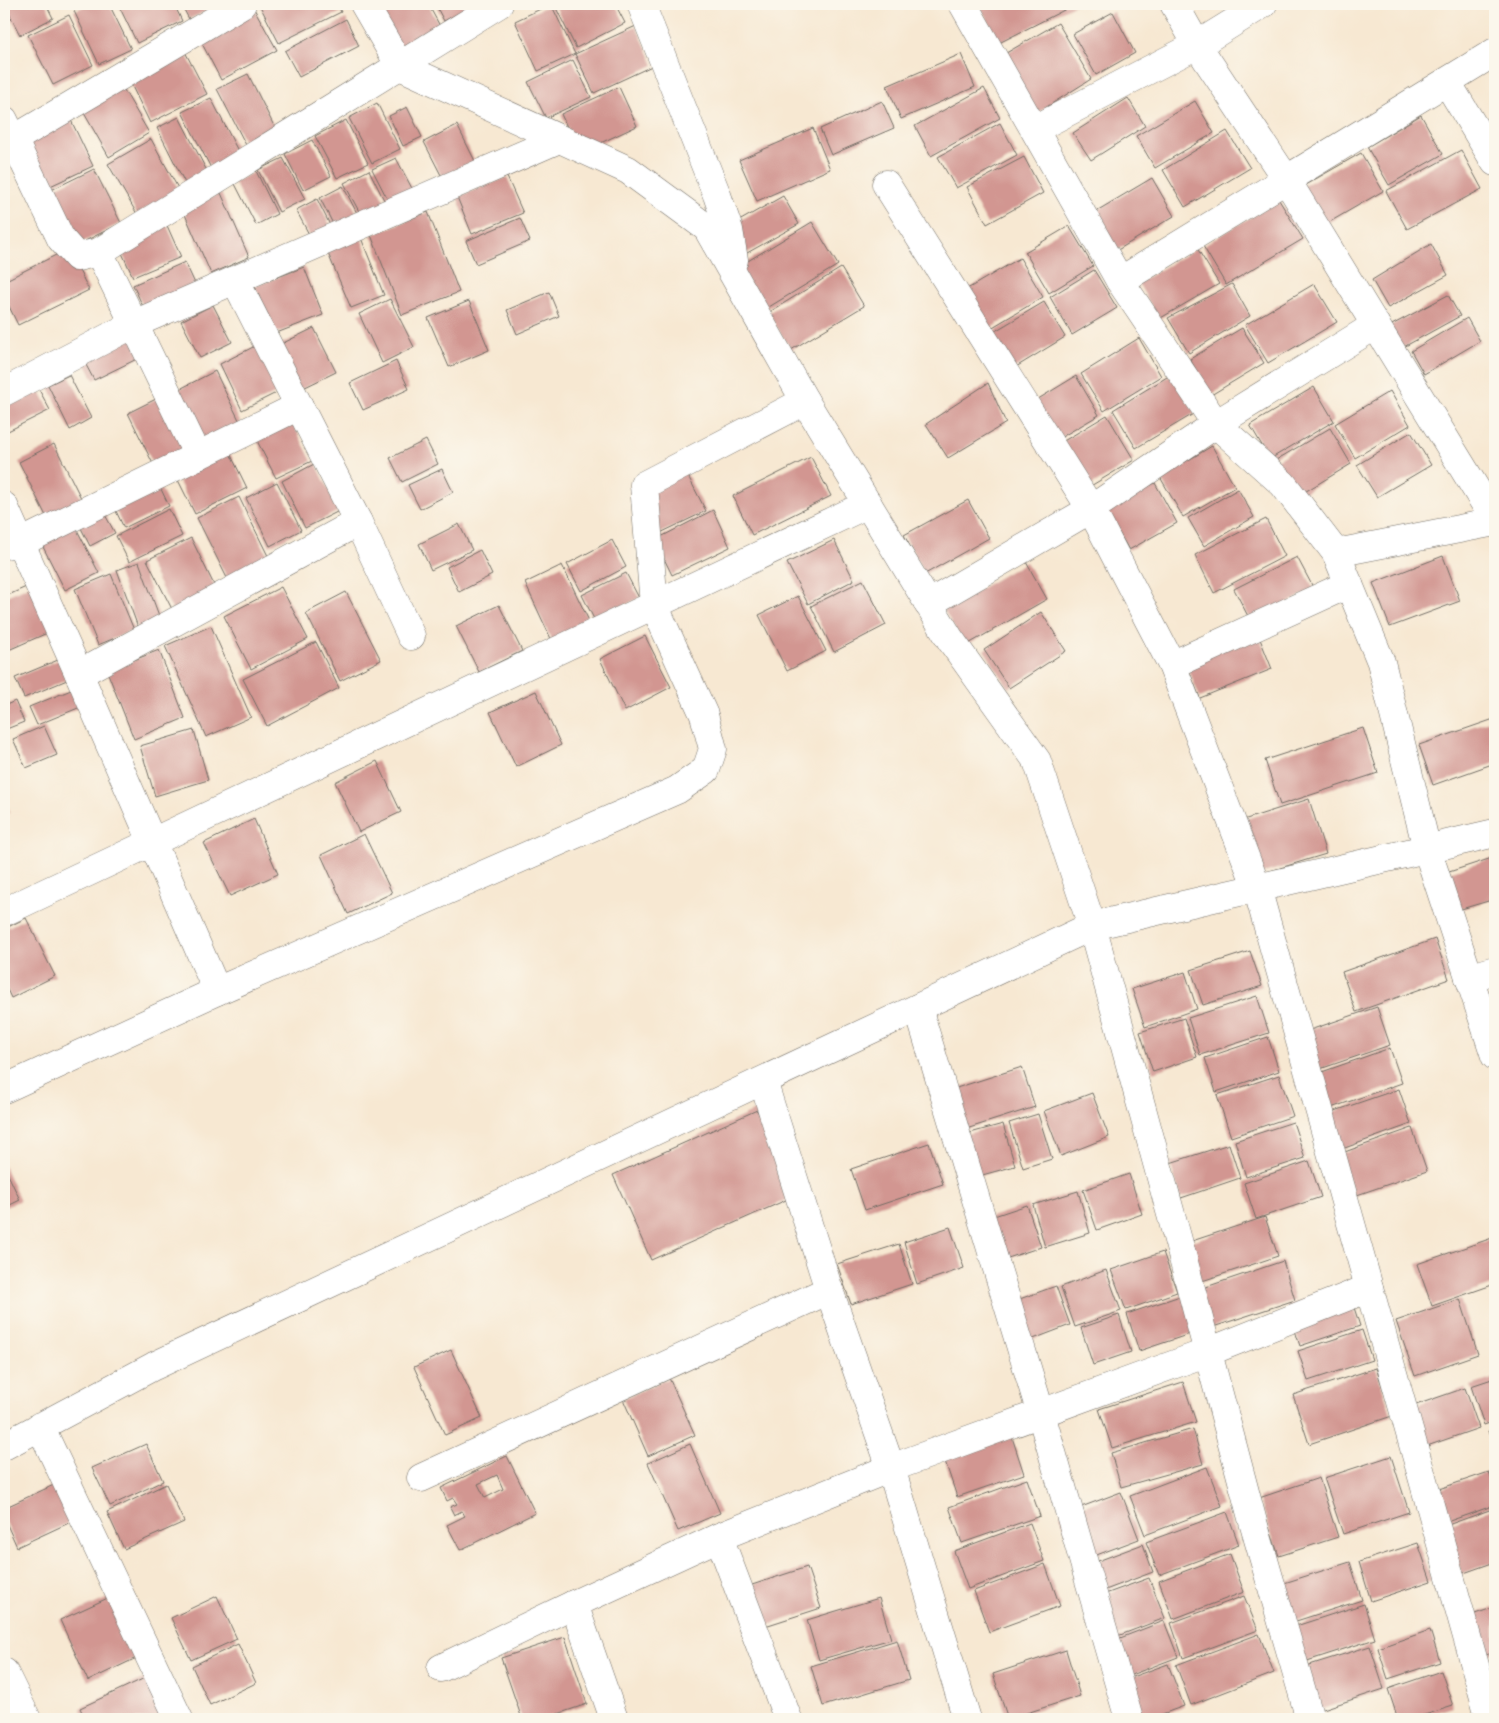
<svg xmlns="http://www.w3.org/2000/svg" width="1499" height="1723" font-family="Mynerve,sans-serif">
<style>
.building{fill:#d29691;fill-rule:evenodd}
.lines{fill:none;stroke-linecap:round;stroke-linejoin:round}
.minor-casing{stroke:#726d65;stroke-width:29}
.tertiary-casing{stroke:#726d65;stroke-width:29}
.minor{stroke:#fff;stroke-width:28}
.tertiary{stroke:#fff;stroke-width:28}
</style>
<rect width="100%" height="100%" fill="#fbf7ec"/>
<filter id="ink" filterUnits="userSpaceOnUse"><feTurbulence type="fractalNoise" baseFrequency=".02" numOctaves="2"/><feDisplacementMap in="SourceGraphic" scale="10" xChannelSelector="R" yChannelSelector="G"/><feConvolveMatrix kernelMatrix="1 2 1 2 8 2 1 2 1" color-interpolation-filters="sRGB"/></filter>
<filter id="wash" filterUnits="userSpaceOnUse"><feTurbulence type="fractalNoise" baseFrequency=".0096" numOctaves="4" result="noise"/><feDisplacementMap in="SourceGraphic" scale="20" xChannelSelector="R" yChannelSelector="G"/><feGaussianBlur stdDeviation="1.12" result="paint"/><feColorMatrix in="noise" values="0 0 0 0 0 0 0 0 0 0 0 0 0 0 0 0 0 1.4 0 .05"/><feComposite in="paint" operator="in"/></filter>
<g filter="url(#wash)">
<rect width="100%" height="100%" fill="#f7e8d2"/>
<g id="blocks">
<g class="building">
<polygon points="4,4 46,4 53,18 20,35"/>
<polygon points="89,4 109,4 131,49 99,64 74,11"/>
<polygon points="118,4 174,4 182,21 137,43"/>
<polygon points="181,4 217,4 218,6 189,19"/>
<polygon points="259,4 337,4 341,12 279,43"/>
<polygon points="376,4 428,4 441,28 388,56"/>
<polygon points="435,4 475,4 444,21"/>
<polygon points="551,4 575,54 538,71 515,21"/>
<polygon points="554,4 615,4 625,23 576,48"/>
<polygon points="979,4 1076,4 999,43"/>
<polygon points="252,5 277,50 221,80 197,34"/>
<polygon points="1113,12 1135,53 1096,75 1073,34"/>
<polygon points="69,15 93,65 53,85 28,35"/>
<polygon points="346,19 359,46 299,77 285,51"/>
<polygon points="1058,23 1091,79 1037,113 1001,56"/>
<polygon points="636,26 654,65 594,93 575,54"/>
<polygon points="181,44 207,94 150,123 125,72"/>
<polygon points="961,54 975,87 901,119 887,86"/>
<polygon points="573,60 591,97 546,118 528,82"/>
<polygon points="248,74 277,132 247,147 217,89"/>
<polygon points="120,83 149,133 109,157 80,106"/>
<polygon points="619,87 637,126 579,153 561,114"/>
<polygon points="984,88 1000,118 931,156 915,126"/>
<polygon points="211,98 240,155 212,170 182,112"/>
<polygon points="1128,98 1145,126 1091,160 1073,133"/>
<polygon points="882,101 894,128 831,155 820,129"/>
<polygon points="1195,101 1214,133 1155,168 1136,136"/>
<polygon points="377,103 400,149 372,163 349,118"/>
<polygon points="407,107 422,137 403,146 389,116"/>
<polygon points="1421,115 1443,154 1389,185 1367,147"/>
<polygon points="69,116 93,166 46,188 22,139"/>
<polygon points="179,117 209,175 187,187 157,128"/>
<polygon points="346,120 368,163 337,178 315,136"/>
<polygon points="1000,123 1017,155 956,188 938,157"/>
<polygon points="457,125 475,161 442,177 424,142"/>
<polygon points="813,128 830,169 757,201 739,160"/>
<polygon points="1227,131 1250,168 1185,207 1163,170"/>
<polygon points="151,139 179,190 137,214 108,164"/>
<polygon points="312,140 331,176 303,190 285,154"/>
<polygon points="1461,150 1482,189 1407,229 1386,191"/>
<polygon points="1361,153 1383,191 1321,227 1298,189"/>
<polygon points="1024,157 1043,193 987,224 967,187"/>
<polygon points="283,158 305,199 279,212 258,170"/>
<polygon points="396,158 416,196 392,208 372,169"/>
<polygon points="94,169 121,223 71,248 45,193"/>
<polygon points="369,170 387,206 363,219 344,183"/>
<polygon points="256,171 277,214 256,225 234,182"/>
<polygon points="507,177 523,213 472,234 457,197"/>
<polygon points="1152,178 1174,216 1111,254 1088,216"/>
<polygon points="343,186 360,219 336,230 320,198"/>
<polygon points="221,193 249,257 211,274 183,210"/>
<polygon points="783,196 799,224 747,253 732,225"/>
<polygon points="317,199 331,227 311,238 296,210"/>
<polygon points="1279,200 1303,239 1226,285 1203,246"/>
<polygon points="428,212 459,292 402,315 371,235"/>
<polygon points="520,218 530,241 476,264 466,241"/>
<polygon points="165,221 181,257 133,277 117,242"/>
<polygon points="812,222 838,265 764,310 738,267"/>
<polygon points="1069,226 1093,266 1049,293 1025,252"/>
<polygon points="361,238 384,295 351,308 327,251"/>
<polygon points="1431,244 1448,275 1388,308 1372,280"/>
<polygon points="1197,248 1219,284 1159,319 1138,283"/>
<polygon points="68,249 89,290 18,325 4,296 4,281"/>
<polygon points="1020,258 1043,297 986,331 962,292"/>
<polygon points="185,262 198,290 146,313 133,285"/>
<polygon points="304,267 323,315 274,334 255,286"/>
<polygon points="841,268 864,306 791,350 768,313"/>
<polygon points="1094,270 1117,308 1072,335 1050,297"/>
<polygon points="1232,284 1250,316 1189,353 1168,318"/>
<polygon points="1314,284 1337,322 1268,363 1245,325"/>
<polygon points="549,292 559,316 517,334 507,310"/>
<polygon points="1448,295 1460,316 1400,349 1388,327"/>
<polygon points="390,299 414,347 382,363 359,314"/>
<polygon points="469,301 489,350 449,367 428,318"/>
<polygon points="1044,302 1065,337 1011,370 990,334"/>
<polygon points="213,305 232,342 200,358 181,321"/>
<polygon points="1467,318 1480,341 1424,374 1411,351"/>
<polygon points="126,324 143,356 94,380 77,348"/>
<polygon points="314,328 336,372 295,392 273,348"/>
<polygon points="1242,328 1264,363 1211,395 1190,359"/>
<polygon points="1139,338 1161,376 1104,411 1081,374"/>
<polygon points="257,345 280,391 242,410 220,364"/>
<polygon points="396,361 409,389 363,410 350,383"/>
<polygon points="215,371 242,426 203,445 176,391"/>
<polygon points="1172,374 1195,413 1136,448 1113,410"/>
<polygon points="69,375 91,418 70,430 48,385"/>
<polygon points="1076,376 1099,415 1053,442 1030,404"/>
<polygon points="988,383 1006,423 948,458 926,424"/>
<polygon points="36,384 50,410 4,433 4,400"/>
<polygon points="1314,387 1334,421 1270,459 1250,425"/>
<polygon points="1390,391 1410,425 1355,458 1335,424"/>
<polygon points="160,397 188,454 156,470 128,413"/>
<polygon points="288,414 312,461 276,478 252,431"/>
<polygon points="1107,415 1134,460 1084,490 1057,445"/>
<polygon points="1330,428 1351,464 1298,496 1276,460"/>
<polygon points="1411,432 1431,465 1377,497 1357,465"/>
<polygon points="426,440 438,464 402,482 390,458"/>
<polygon points="54,444 83,502 48,520 19,462"/>
<polygon points="226,445 247,488 195,514 174,472"/>
<polygon points="1212,446 1235,487 1183,517 1160,477"/>
<polygon points="811,457 831,496 752,535 733,496"/>
<polygon points="316,463 339,511 305,528 282,481"/>
<polygon points="442,469 453,492 420,509 408,485"/>
<polygon points="686,472 706,511 654,536 635,498"/>
<polygon points="277,482 301,530 270,546 246,498"/>
<polygon points="1155,483 1177,523 1129,550 1106,510"/>
<polygon points="160,487 169,506 124,528 115,509"/>
<polygon points="1238,489 1254,517 1204,546 1188,518"/>
<polygon points="239,497 270,560 228,580 197,518"/>
<polygon points="968,500 989,538 925,574 904,535"/>
<polygon points="169,509 182,536 129,562 116,536"/>
<polygon points="713,510 730,547 672,575 655,540"/>
<polygon points="103,511 115,533 90,546 79,524"/>
<polygon points="1266,519 1285,556 1214,593 1195,555"/>
<polygon points="74,524 99,573 65,590 40,541"/>
<polygon points="459,524 472,550 431,570 419,544"/>
<polygon points="191,538 216,589 173,611 147,560"/>
<polygon points="612,540 626,567 581,591 567,564"/>
<polygon points="834,540 854,580 808,604 787,563"/>
<polygon points="480,550 492,575 459,592 447,567"/>
<polygon points="1443,556 1460,601 1390,627 1373,583"/>
<polygon points="1297,557 1314,589 1251,622 1234,589"/>
<polygon points="139,562 161,621 139,630 117,570"/>
<polygon points="1026,562 1047,599 965,646 944,610"/>
<polygon points="562,565 590,623 552,641 525,583"/>
<polygon points="626,573 639,598 595,621 582,595"/>
<polygon points="111,574 134,630 98,645 75,589"/>
<polygon points="863,580 886,625 834,652 811,606"/>
<polygon points="35,583 54,630 4,652 4,597"/>
<polygon points="281,587 308,639 251,669 224,616"/>
<polygon points="346,592 381,660 340,681 306,613"/>
<polygon points="798,596 826,651 787,671 759,615"/>
<polygon points="499,605 522,651 479,672 456,626"/>
<polygon points="1041,612 1066,651 1009,688 984,650"/>
<polygon points="211,626 251,717 206,737 165,646"/>
<polygon points="1256,629 1272,669 1200,698 1184,658"/>
<polygon points="645,636 671,687 625,711 600,659"/>
<polygon points="316,642 339,688 267,726 243,679"/>
<polygon points="159,650 185,718 134,739 107,671"/>
<polygon points="58,660 67,680 24,698 15,678"/>
<polygon points="76,688 83,706 37,725 29,707"/>
<polygon points="536,691 561,745 516,767 490,712"/>
<polygon points="15,701 24,722 4,730 4,706"/>
<polygon points="1494,719 1495,763 1433,785 1419,745"/>
<polygon points="44,726 57,755 26,768 13,739"/>
<polygon points="1363,728 1378,773 1280,805 1265,760"/>
<polygon points="194,730 208,780 155,796 140,746"/>
<polygon points="377,761 401,812 359,832 335,782"/>
<polygon points="4,797 10,812 4,815"/>
<polygon points="1309,799 1326,854 1257,875 1240,821"/>
<polygon points="254,819 278,874 230,896 204,843"/>
<polygon points="364,834 392,893 348,914 321,855"/>
<polygon points="1495,857 1495,899 1458,910 1446,873"/>
<polygon points="26,918 55,976 11,998 4,983 4,929"/>
<polygon points="1435,939 1449,979 1356,1012 1342,972"/>
<polygon points="1250,951 1262,986 1203,1005 1191,970"/>
<polygon points="1185,972 1197,1009 1145,1027 1132,989"/>
<polygon points="1257,996 1269,1033 1200,1055 1188,1018"/>
<polygon points="1377,1007 1390,1045 1317,1070 1304,1032"/>
<polygon points="1184,1018 1197,1057 1153,1072 1140,1032"/>
<polygon points="1268,1037 1279,1071 1216,1092 1205,1058"/>
<polygon points="1390,1048 1402,1083 1331,1108 1319,1073"/>
<polygon points="1022,1067 1035,1107 963,1130 950,1090"/>
<polygon points="1279,1075 1293,1116 1231,1137 1217,1095"/>
<polygon points="1399,1089 1411,1124 1342,1149 1329,1113"/>
<polygon points="1092,1093 1109,1137 1061,1156 1044,1111"/>
<polygon points="757,1110 795,1196 651,1260 613,1175"/>
<polygon points="1038,1114 1052,1159 1023,1168 1009,1123"/>
<polygon points="1293,1122 1305,1158 1246,1177 1235,1141"/>
<polygon points="1003,1124 1015,1166 975,1177 963,1135"/>
<polygon points="1412,1128 1427,1171 1354,1196 1339,1154"/>
<polygon points="929,1143 943,1184 865,1210 851,1169"/>
<polygon points="1229,1144 1240,1178 1181,1198 1170,1163"/>
<polygon points="1309,1161 1321,1197 1256,1219 1244,1183"/>
<polygon points="4,1166 20,1200 4,1208"/>
<polygon points="1129,1174 1142,1214 1097,1230 1083,1190"/>
<polygon points="1078,1191 1090,1233 1045,1247 1033,1205"/>
<polygon points="1027,1205 1041,1247 996,1262 982,1220"/>
<polygon points="1265,1217 1278,1256 1199,1282 1186,1243"/>
<polygon points="950,1227 964,1268 917,1284 904,1242"/>
<polygon points="1495,1237 1495,1284 1432,1306 1417,1264"/>
<polygon points="899,1244 912,1284 851,1304 837,1264"/>
<polygon points="1163,1252 1177,1292 1126,1310 1111,1270"/>
<polygon points="1283,1261 1295,1300 1210,1328 1197,1290"/>
<polygon points="1106,1270 1121,1311 1075,1327 1061,1287"/>
<polygon points="1056,1286 1070,1325 1028,1341 1014,1301"/>
<polygon points="1347,1286 1360,1326 1300,1346 1287,1306"/>
<polygon points="1183,1295 1196,1332 1139,1351 1127,1314"/>
<polygon points="1460,1299 1478,1354 1415,1376 1396,1321"/>
<polygon points="1119,1315 1131,1352 1093,1365 1081,1328"/>
<polygon points="1362,1330 1372,1360 1308,1381 1298,1351"/>
<polygon points="451,1350 482,1418 445,1435 414,1367"/>
<polygon points="1376,1368 1392,1416 1309,1444 1293,1395"/>
<polygon points="669,1378 695,1435 648,1456 623,1399"/>
<polygon points="1495,1378 1495,1421 1484,1425 1471,1386"/>
<polygon points="1183,1382 1196,1422 1112,1448 1099,1409"/>
<polygon points="1465,1388 1479,1428 1427,1446 1413,1406"/>
<polygon points="1008,1425 1024,1474 957,1497 941,1449"/>
<polygon points="1193,1429 1203,1464 1121,1487 1111,1453"/>
<polygon points="1495,1429 1495,1451 1488,1431"/>
<polygon points="146,1444 163,1481 110,1506 92,1468"/>
<polygon points="690,1444 720,1513 678,1531 648,1463"/>
<path d="M507,1456L535,1513L460,1550L447,1525L465,1516L462,1511L454,1515L450,1507L457,1504L453,1498L447,1501L441,1488ZM497,1475L503,1489L485,1498L478,1484Z"/>
<polygon points="1391,1456 1409,1512 1343,1534 1324,1478"/>
<polygon points="1207,1467 1222,1506 1145,1535 1130,1496"/>
<polygon points="1489,1472 1495,1490 1495,1505 1441,1524 1430,1492"/>
<polygon points="71,1477 88,1514 17,1547 4,1518 4,1508"/>
<polygon points="1319,1478 1338,1537 1279,1556 1259,1498"/>
<polygon points="1027,1479 1040,1516 962,1543 949,1507"/>
<polygon points="166,1484 184,1522 124,1549 107,1512"/>
<polygon points="1121,1492 1139,1539 1078,1562 1060,1515"/>
<polygon points="1495,1508 1495,1562 1461,1574 1445,1526"/>
<polygon points="1227,1512 1239,1545 1159,1575 1146,1542"/>
<polygon points="1030,1523 1044,1561 968,1589 954,1551"/>
<polygon points="1418,1543 1431,1581 1371,1601 1359,1562"/>
<polygon points="1143,1544 1153,1572 1092,1595 1082,1567"/>
<polygon points="1230,1554 1244,1592 1173,1619 1159,1581"/>
<polygon points="1350,1562 1362,1600 1290,1623 1278,1585"/>
<polygon points="1045,1564 1060,1606 989,1632 974,1591"/>
<polygon points="807,1567 821,1608 762,1627 749,1586"/>
<polygon points="1149,1578 1165,1618 1115,1637 1100,1596"/>
<polygon points="123,1591 151,1651 88,1681 60,1620"/>
<polygon points="217,1596 237,1639 191,1660 171,1618"/>
<polygon points="1244,1596 1258,1630 1183,1658 1171,1623"/>
<polygon points="879,1598 891,1639 819,1660 807,1620"/>
<polygon points="1364,1604 1375,1639 1304,1662 1293,1627"/>
<polygon points="1495,1607 1495,1652 1483,1656 1469,1616"/>
<polygon points="1164,1621 1178,1657 1123,1678 1110,1642"/>
<polygon points="1430,1630 1440,1662 1388,1679 1378,1648"/>
<polygon points="1259,1634 1274,1673 1191,1705 1176,1665"/>
<polygon points="565,1637 587,1704 543,1719 522,1719 501,1658"/>
<polygon points="897,1640 909,1680 823,1706 811,1666"/>
<polygon points="238,1644 256,1683 210,1705 192,1666"/>
<polygon points="1370,1646 1384,1689 1314,1712 1300,1668"/>
<polygon points="1066,1650 1080,1696 1008,1719 993,1674"/>
<polygon points="1168,1664 1184,1706 1149,1719 1132,1719 1118,1682"/>
<polygon points="160,1671 168,1719 85,1719 80,1708"/>
<polygon points="1441,1671 1453,1706 1412,1719 1398,1719 1388,1689"/>
</g>
</g>
</g>
<g filter="url(#ink)">
<use href="#blocks" fill-opacity="0" stroke="#726d65" stroke-width="1"/>
<g class="lines">
<g class="minor-casing">
<g id="minor">
<polyline points="364,4 400,66 628,170 707,228 805,401 950,639 1037,761 1092,926 1181,1251 1253,1522 1310,1719"/>
<polyline points="641,4 717,195 729,230 734,260"/>
<polyline points="963,4 1120,281 1216,424 1283,484 1336,553 1381,662 1427,849 1495,1056"/>
<polyline points="1174,4 1197,45 1286,179 1495,520"/>
<polyline points="1447,82 1495,162"/>
<polyline points="4,120 61,239 77,257 99,252 499,4"/>
<polyline points="1035,129 1197,45 1263,4"/>
<polyline points="14,139 242,4"/>
<polyline points="886,184 1091,509 1172,665 1257,888 1490,1719"/>
<polyline points="99,252 198,456"/>
<polyline points="235,280 358,522 411,636"/>
<polyline points="1120,281 1495,52"/>
<polyline points="4,392 134,324 559,139"/>
<polyline points="4,506 79,674 217,991"/>
<polyline points="4,545 20,543 299,406"/>
<polyline points="1336,553 1495,522"/>
<polyline points="928,604 1091,509 1216,424 1376,325"/>
<polyline points="1172,665 1349,584"/>
<polyline points="79,674 358,522"/>
<polyline points="4,912 868,504"/>
<polyline points="1092,926 1495,833"/>
<polyline points="1469,978 1495,970"/>
<polyline points="918,1008 1041,1414 1129,1719"/>
<polyline points="763,1081 829,1290 891,1468 967,1719"/>
<polyline points="4,1089 217,991 677,790 706,770 713,749 704,715 654,605 644,485 805,401"/>
<polyline points="40,1426 179,1719"/>
<polyline points="421,1478 829,1290"/>
<polyline points="719,1537 788,1719"/>
<polyline points="574,1604 614,1719"/>
<polyline points="441,1668 574,1604 719,1537 891,1468 1208,1352 1369,1288"/>
<polyline points="4,1672 27,1719"/>
</g>
</g>
<g class="tertiary-casing">
<polyline id="tertiary" points="4,1446 154,1366 1092,926"/>
</g>
<use href="#minor" class="minor"/>
<use href="#tertiary" class="tertiary"/>
</g>
</g>
<rect width="1499" height="1723" fill="none" stroke="#fbf7ec" stroke-width="20"/>
</svg>
